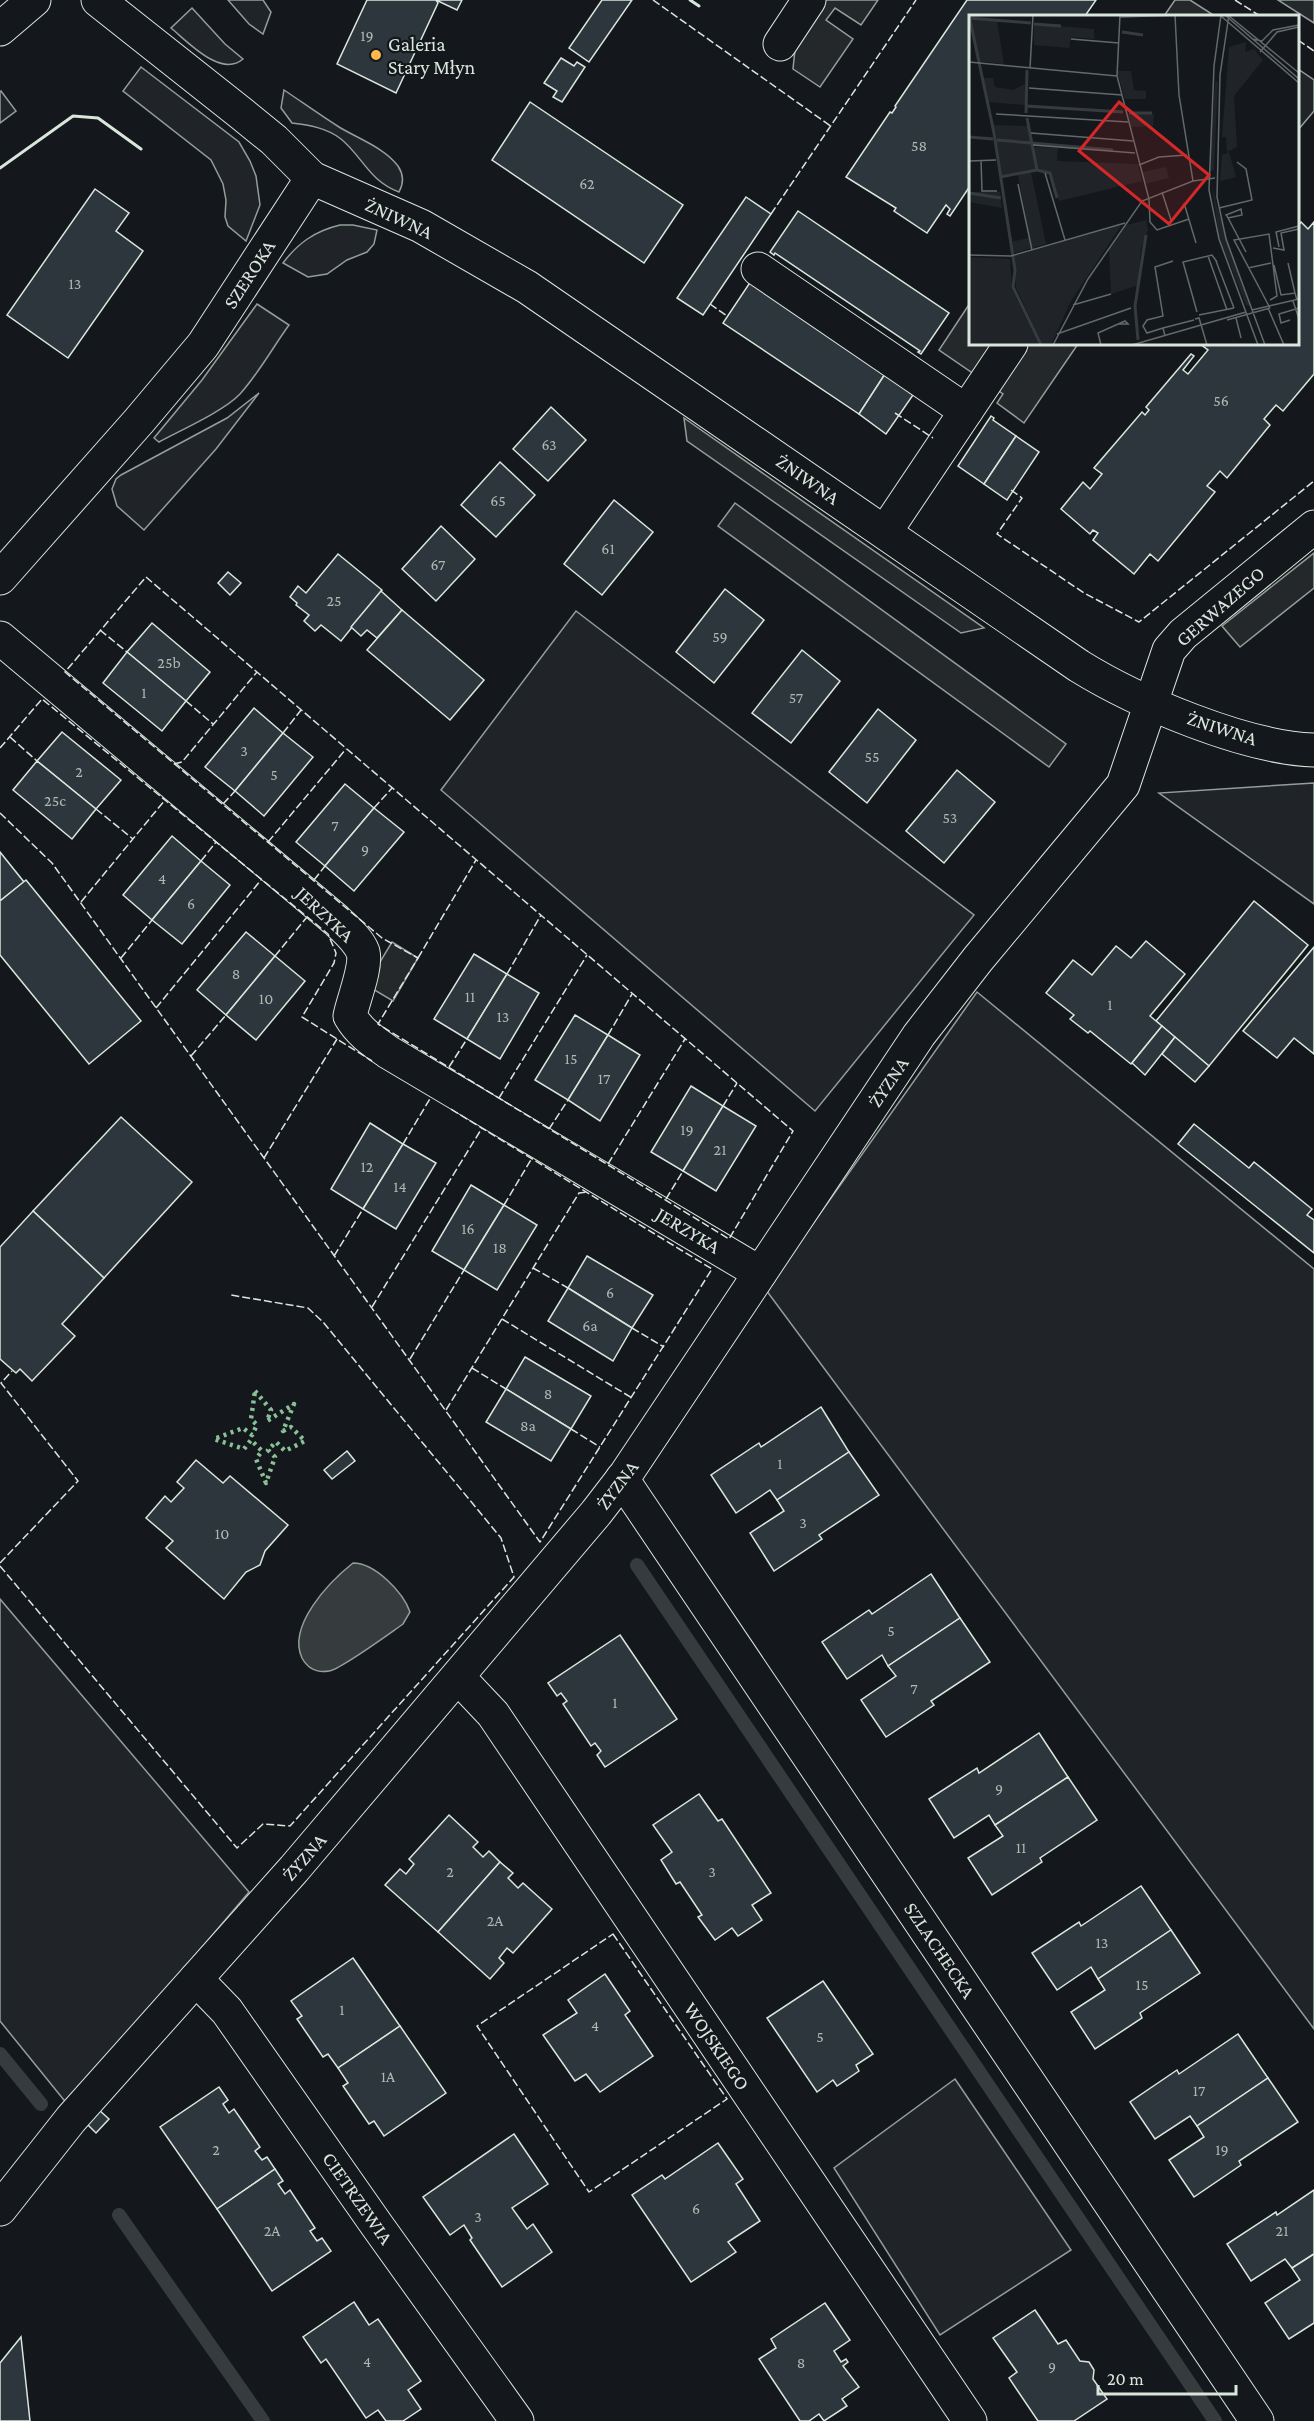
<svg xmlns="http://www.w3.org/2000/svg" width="1314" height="2421" font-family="'Crimson Pro',serif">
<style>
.green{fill:#202428;stroke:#939e99;stroke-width:1.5}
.parking{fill:#24282b;stroke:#939e99;stroke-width:1.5}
.water{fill:#363b3e;stroke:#939e99;stroke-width:1.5}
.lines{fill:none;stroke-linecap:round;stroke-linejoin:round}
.stream{stroke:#363b3e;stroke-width:14}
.building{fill:#2c363c;stroke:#d8e6dc;stroke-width:1.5}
.minor-casing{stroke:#d8e6dc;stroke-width:35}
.secondary-casing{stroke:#d8e6dc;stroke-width:35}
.minor{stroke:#14181c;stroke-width:33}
.secondary{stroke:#14181c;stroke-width:33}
.hedge{stroke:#8ac095;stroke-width:4.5;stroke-dasharray:3 4.5;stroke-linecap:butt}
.fence{stroke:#d8e6dc;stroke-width:1.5;stroke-dasharray:8 3;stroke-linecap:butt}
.wall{stroke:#d8e6dc;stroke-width:3}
.poi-dot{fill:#ffb74d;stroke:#14181c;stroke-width:2}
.labels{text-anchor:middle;stroke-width:4.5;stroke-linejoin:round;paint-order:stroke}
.number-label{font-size:16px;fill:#adbab4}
.poi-label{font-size:20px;fill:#d8e6dc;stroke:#14181c;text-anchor:start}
.street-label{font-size:20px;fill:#d8e6dc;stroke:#14181c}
.inset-river{fill:none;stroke:#363b3e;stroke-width:3}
.inset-road{fill:none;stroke:#626a69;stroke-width:1.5}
.view{fill:#d62828;fill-opacity:0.15;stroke:#d62828;stroke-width:3}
.inset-edge{fill:none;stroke:#d8e6dc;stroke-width:3}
</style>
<rect width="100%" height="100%" fill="#14181c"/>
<g class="green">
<polygon points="228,0 263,0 271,12 263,34 249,24"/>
<path d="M192,8L225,44L243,59C221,78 188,42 171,28Z"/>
<polygon points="141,67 239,142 250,161 256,176 260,205 246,241 228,226 225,217 226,200 223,184 211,160 123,91"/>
<polygon points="1298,69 1314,80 1314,111 1298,130"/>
<path d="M284,90C302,102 320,115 339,127C357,138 385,148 398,166C404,175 404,183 399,192C369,181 363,157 341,139C327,128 309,125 292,123L281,108Z"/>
<polygon points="1,91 16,111 0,123 0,92"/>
<path d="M340,225H353L377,230L374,244L367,252L347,260L327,274L308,277L283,263C298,243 315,231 340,225Z"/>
<path d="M257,304L289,325C273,347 259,373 240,394C224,411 181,430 159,442L154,438L202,380Z"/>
<polygon points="259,393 216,449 144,530 117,506 112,489 116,479 121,475 227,418"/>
<polygon points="576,611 974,915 815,1111 441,790"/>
<polygon points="1314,783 1314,904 1159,793"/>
<polygon points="977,992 1314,1269 1314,2029 766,1290"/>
<polygon points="0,1599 249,1892 68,2105 0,2021"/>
<polygon points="955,2079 1071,2250 940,2335 834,2168"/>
</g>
<g class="parking">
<polygon points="800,0 878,0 861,25 835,8 826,20 853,39 820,87 793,69"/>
<polygon points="1175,0 1190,0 1215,16 1164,16"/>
<polygon points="1278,0 1314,0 1314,23"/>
<polygon points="970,303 970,344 1078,344 1024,423 997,403 1003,394 939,350"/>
<polygon points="684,418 984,628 961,633 687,441"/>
<polygon points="735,503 1066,744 1049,767 718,526"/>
<polygon points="1314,553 1314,588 1240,647 1222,626"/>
<polygon points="392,942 418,958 393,1001 366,985"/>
</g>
<path class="water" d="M353,1563C375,1563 403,1592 410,1612L403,1624C390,1633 341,1669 329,1671C317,1673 308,1669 302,1658C287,1626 329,1582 353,1563Z"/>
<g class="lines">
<g class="stream">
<polyline points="637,1565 1215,2421"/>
<polyline points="0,2054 41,2104"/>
<polyline points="119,2215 263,2421"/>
</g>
</g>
<g class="building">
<polygon points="367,0 436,0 438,3 396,93 337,64"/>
<polygon points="436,0 462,0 457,10"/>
<polygon points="602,0 632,0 589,62 569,48"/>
<polygon points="967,0 1096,0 1085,16 970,16 970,186 950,216 947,214 950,209 946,205 927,233 894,211 896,208 846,177 890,112 892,113 896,107 895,106"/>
<polygon points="561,58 574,66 577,62 585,67 562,102 553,97 557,91 544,83"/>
<polygon points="530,102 683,205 644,263 492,160"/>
<polygon points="95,189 129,213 116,231 143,251 68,358 7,315"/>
<polygon points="746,197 771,214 703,315 677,298"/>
<polygon points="798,211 949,313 921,354 918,352 920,351 775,253 774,255 770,252"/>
<polygon points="1301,222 1308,229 1314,222 1314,374 1283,411 1276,405 1264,419 1270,425 1227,478 1220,471 1207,486 1215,492 1158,561 1150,554 1134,574 1093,540 1098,533 1093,530 1090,534 1061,509 1083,482 1090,489 1102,474 1094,468 1142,412 1145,415 1149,410 1146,407 1191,354 1194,356 1183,370 1188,374 1208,350 1200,344 1298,344 1298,226"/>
<polygon points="751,281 885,374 859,414 723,323"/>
<polygon points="885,374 913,395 886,434 859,414"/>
<polygon points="551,407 586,440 548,481 513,449"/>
<polygon points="991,416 994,418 993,420 1016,436 984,484 958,466"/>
<polygon points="1016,436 1039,452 1007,500 984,484"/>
<polygon points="500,462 535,495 496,537 461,505"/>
<polygon points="614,500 653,532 602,595 564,564"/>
<polygon points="441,526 475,559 436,601 402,569"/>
<polygon points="338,554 382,590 341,641 321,625 315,631 304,621 309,615 296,605 297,603 290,597 298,586 306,593"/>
<polygon points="228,572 241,583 230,595 218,583"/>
<polygon points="725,589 764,620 714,683 676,652"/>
<polygon points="381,591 402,610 377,638 367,630 361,636 351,627"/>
<polygon points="402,610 484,680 450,720 367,650"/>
<polygon points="152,623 210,672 186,701 127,652"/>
<polygon points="802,650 840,681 791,743 752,713"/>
<polygon points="127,652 186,701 162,731 103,683"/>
<polygon points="254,708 283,733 235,791 205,767"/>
<polygon points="878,709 916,740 867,803 829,772"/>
<polygon points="62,732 121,780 96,809 37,761"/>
<polygon points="283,733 313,757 264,816 235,791"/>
<polygon points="37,761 96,809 72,839 13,790"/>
<polygon points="957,770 995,802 944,863 906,831"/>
<polygon points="345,784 374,808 325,866 296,842"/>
<polygon points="374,808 404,832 354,891 325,866"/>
<polygon points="172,836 201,861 152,920 123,895"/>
<polygon points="0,852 24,882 0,901"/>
<polygon points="201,861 230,885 182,944 152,920"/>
<polygon points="26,880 141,1021 89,1064 0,955 0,901"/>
<polygon points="1254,901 1308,945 1209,1066 1156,1021"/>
<polygon points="246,932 275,956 226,1015 197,990"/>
<polygon points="1146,941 1185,974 1150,1016 1162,1026 1131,1064 1090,1031 1088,1033 1070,1019 1074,1015 1046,993 1073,960 1092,975 1116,946 1131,958"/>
<polygon points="1314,947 1314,1054 1294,1038 1277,1058 1243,1031"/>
<polygon points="474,954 507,974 467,1039 434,1019"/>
<polygon points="275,956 305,981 256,1040 226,1015"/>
<polygon points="507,974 539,993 500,1059 467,1039"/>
<polygon points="575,1015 608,1035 568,1100 535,1080"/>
<polygon points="1162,1026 1175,1037 1145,1075 1132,1063"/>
<polygon points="608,1035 640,1055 600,1121 568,1100"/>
<polygon points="1175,1037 1209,1066 1195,1082 1162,1054"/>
<polygon points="691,1086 723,1106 683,1171 651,1152"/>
<polygon points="723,1106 756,1126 716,1191 683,1171"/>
<polygon points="121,1117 192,1182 104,1278 33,1211"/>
<polygon points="370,1123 403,1144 363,1209 331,1189"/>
<polygon points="1194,1124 1249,1168 1254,1162 1312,1209 1307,1215 1314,1220 1314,1253 1178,1144"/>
<polygon points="403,1144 436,1163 396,1229 363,1209"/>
<polygon points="471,1185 504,1205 464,1270 432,1251"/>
<polygon points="504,1205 537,1225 497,1290 464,1270"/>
<polygon points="33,1211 104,1278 62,1324 75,1336 32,1381 20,1369 16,1373 0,1359 0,1247"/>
<polygon points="587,1256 653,1295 632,1328 568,1288"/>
<polygon points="568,1288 632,1328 613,1361 548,1321"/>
<polygon points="525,1357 591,1396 571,1429 506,1389"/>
<polygon points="506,1389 571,1429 551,1461 486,1422"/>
<polygon points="821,1407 849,1452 777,1500 770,1490 736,1513 711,1475 759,1443 761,1447"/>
<polygon points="347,1451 355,1461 332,1479 324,1470"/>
<polygon points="849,1452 879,1495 819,1535 822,1539 774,1571 750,1533 784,1511 777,1500"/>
<polygon points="196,1460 223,1483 230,1476 288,1525 265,1551 260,1565 246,1572 224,1599 166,1548 173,1541 146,1518 165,1496 171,1502 184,1488 177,1482"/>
<polygon points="931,1574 960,1618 888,1666 882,1655 847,1679 822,1642 869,1610 872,1614"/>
<polygon points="960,1618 990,1662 931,1701 934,1705 886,1737 861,1700 896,1676 888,1666"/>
<polygon points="620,1635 677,1719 605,1767 597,1755 601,1751 595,1743 591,1746 563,1704 567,1701 561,1693 557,1696 548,1683"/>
<polygon points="1039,1733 1068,1777 995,1825 989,1815 954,1838 929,1799 977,1768 979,1773"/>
<polygon points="1068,1777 1097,1820 1040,1858 1042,1862 992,1895 968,1858 1003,1836 995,1825"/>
<polygon points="699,1794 718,1821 722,1819 771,1893 752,1905 762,1920 738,1936 732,1928 715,1940 698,1917 702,1915 680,1882 676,1884 661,1860 672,1852 653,1825"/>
<polygon points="449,1815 478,1842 473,1847 483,1857 489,1851 500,1862 438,1932 385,1885 400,1869 406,1874 414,1864 409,1859"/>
<polygon points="500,1862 513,1873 508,1878 518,1888 523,1883 552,1909 513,1953 507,1948 499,1958 504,1963 490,1979 438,1932"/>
<polygon points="1141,1886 1171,1930 1098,1979 1091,1967 1057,1990 1032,1953 1079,1922 1081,1926"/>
<polygon points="1171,1930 1200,1973 1140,2013 1142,2018 1095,2049 1071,2012 1105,1990 1098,1979"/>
<polygon points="353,1958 400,2026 338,2068 328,2054 323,2057 297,2019 302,2016 291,2001"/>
<polygon points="605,1974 630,2011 625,2015 653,2056 600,2092 586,2074 575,2081 543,2035 577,2013 568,2000"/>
<polygon points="823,1981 873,2054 856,2065 859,2071 837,2086 833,2080 817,2092 767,2018"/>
<polygon points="400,2026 446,2093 384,2136 374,2121 369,2124 343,2086 348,2083 338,2068"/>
<polygon points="1238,2034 1268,2078 1197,2126 1190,2116 1155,2139 1130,2102 1177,2070 1179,2074"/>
<polygon points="1268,2078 1298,2122 1239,2161 1241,2165 1194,2197 1169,2160 1204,2137 1197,2126"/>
<polygon points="219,2087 228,2100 223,2104 229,2113 234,2109 260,2147 255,2151 262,2160 267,2157 275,2169 217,2209 160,2127"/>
<polygon points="99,2110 109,2119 96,2133 87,2124"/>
<polygon points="514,2134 548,2184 512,2208 527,2229 533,2224 552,2252 502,2287 470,2240 472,2238 464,2225 450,2235 423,2197"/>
<polygon points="718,2143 743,2179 736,2184 760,2221 728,2242 736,2252 691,2282 632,2195 662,2175 665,2179"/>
<polygon points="275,2169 283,2181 278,2184 285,2194 290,2190 315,2228 310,2231 317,2241 322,2238 331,2251 272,2291 217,2209"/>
<polygon points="1314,2190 1314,2254 1292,2268 1285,2259 1251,2281 1227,2244 1276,2212 1277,2215"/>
<polygon points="1314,2254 1314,2323 1289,2339 1265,2303 1300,2280 1292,2268"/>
<polygon points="354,2302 369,2325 378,2319 421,2381 408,2390 421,2409 403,2421 386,2421 378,2410 366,2418 326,2359 321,2363 303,2337"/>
<polygon points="825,2303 850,2340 834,2351 841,2362 846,2359 848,2362 843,2366 859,2387 842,2399 847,2406 824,2421 819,2414 809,2421 800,2421 759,2359 776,2348 771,2339"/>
<polygon points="1035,2310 1058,2344 1066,2340 1080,2361 1089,2362 1094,2370 1093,2379 1107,2399 1074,2421 1038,2421 1009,2378 1017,2372 993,2338"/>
<polygon points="21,2337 30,2421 0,2421 0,2363"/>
</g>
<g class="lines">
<g class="minor-casing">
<g id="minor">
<path d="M98,0L242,114L274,140L312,178L421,226L527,287L1079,666C1137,702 1246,748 1314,750"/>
<polyline points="780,44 809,0"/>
<polyline points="758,269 966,411"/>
<polyline points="885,532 1011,344"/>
<polyline points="0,578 139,421 203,345 312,178"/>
<path d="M0,638L336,920C345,929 358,939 363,952C367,967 353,1000 350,1016C359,1032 374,1042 388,1052L760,1273"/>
<polyline points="622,1479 1257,2421"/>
<polyline points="458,1677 493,1714 970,2421"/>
<polyline points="196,1979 227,2011 376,2224 517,2421"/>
<polyline points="0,2209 71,2119 294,1869 596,1513 626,1474 919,1035 978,959 1123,785 1169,650 1183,634 1314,527"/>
</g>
</g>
<g class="secondary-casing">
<polyline id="secondary" points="0,29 34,0"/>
</g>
<use href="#minor" class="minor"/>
<use href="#secondary" class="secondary"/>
<polygon class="hedge" points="255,1391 271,1410 267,1421 294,1404 283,1431 291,1427 305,1441 285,1451 276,1442 268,1450 275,1457 266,1483 256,1459 262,1451 251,1440 244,1449 214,1439 243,1428 252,1435 257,1425 251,1419"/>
<g class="fence">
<polyline points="653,0 832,127"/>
<polyline points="1235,0 1260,16"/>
<polyline points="1298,40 1314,51"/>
<polyline points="771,214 916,0"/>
<polyline points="710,304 727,316"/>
<polyline points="895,413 933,438"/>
<polyline points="1011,490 1022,498 997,534 1084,593 1139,622 1314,481"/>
<polygon points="146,577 793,1131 729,1239 378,1024 418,958 382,938 65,672"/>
<polyline points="100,630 127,652"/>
<polyline points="186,701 213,724"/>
<polyline points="283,733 301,710"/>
<polyline points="10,737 37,761"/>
<polyline points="0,748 42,699 328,934 336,953 334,963 302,1017 372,1061"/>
<polyline points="174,764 182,762 257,672"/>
<polyline points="223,804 235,791"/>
<polyline points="374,808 392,788"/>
<polyline points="96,809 133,839"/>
<polyline points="0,813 52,863 540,1542 712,1269 449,1108"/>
<polyline points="268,842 346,749"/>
<polyline points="201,861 216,842"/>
<polyline points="314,880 325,866"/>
<polyline points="81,902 165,800"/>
<polyline points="275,956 307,917"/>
<polyline points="121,958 152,920"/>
<polyline points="418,958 476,860"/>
<polyline points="507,974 541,915"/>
<polyline points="156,1008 261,880"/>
<polyline points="608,1035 632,994"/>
<polyline points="191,1056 226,1015"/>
<polyline points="449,1067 467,1039"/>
<polyline points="499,1098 587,955"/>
<polyline points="723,1106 737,1083"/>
<polyline points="549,1129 568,1100"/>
<polyline points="403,1144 431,1097"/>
<polyline points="264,1158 337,1039"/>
<polyline points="608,1164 685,1039"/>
<polyline points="666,1199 683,1171"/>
<polyline points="504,1205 532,1158"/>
<polyline points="334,1256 363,1209"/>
<polyline points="533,1268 568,1288"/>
<polyline points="372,1307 482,1128"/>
<polyline points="502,1319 632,1398"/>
<polyline points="632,1328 664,1347"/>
<polyline points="410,1359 464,1270"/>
<polyline points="472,1368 506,1389"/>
<polyline points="446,1410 579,1193 587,1192"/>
<polyline points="571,1429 600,1447"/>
<polyline points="0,1563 78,1481 1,1383 12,1371"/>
<polyline points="0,1566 237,1848 263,1824 290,1826 514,1577 501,1538 323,1322 308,1308 231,1295"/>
<polygon points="613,1934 727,2099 589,2192 477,2026"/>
</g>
<g class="wall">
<polyline points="690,0 699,6"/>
<polyline points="0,168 73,116 98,118 141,149"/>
</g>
</g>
<circle class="poi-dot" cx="376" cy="55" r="6"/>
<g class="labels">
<g class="number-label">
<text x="367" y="41">19</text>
<text x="919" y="151">58</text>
<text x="587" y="189">62</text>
<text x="75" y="289">13</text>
<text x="1221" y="406">56</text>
<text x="549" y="450">63</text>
<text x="498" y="506">65</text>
<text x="608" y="554">61</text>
<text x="438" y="570">67</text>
<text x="334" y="606">25</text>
<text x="720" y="642">59</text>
<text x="169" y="668">25b</text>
<text x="144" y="698">1</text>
<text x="796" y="703">57</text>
<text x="244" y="756">3</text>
<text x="872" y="762">55</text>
<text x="79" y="777">2</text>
<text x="274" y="780">5</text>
<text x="55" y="806">25c</text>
<text x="950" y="823">53</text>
<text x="335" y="831">7</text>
<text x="365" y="855">9</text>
<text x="162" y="884">4</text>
<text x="191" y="909">6</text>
<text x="236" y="979">8</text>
<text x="470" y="1002">11</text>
<text x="266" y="1004">10</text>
<text x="1110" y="1010">1</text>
<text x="503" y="1022">13</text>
<text x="571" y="1064">15</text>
<text x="604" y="1084">17</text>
<text x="687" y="1135">19</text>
<text x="720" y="1155">21</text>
<text x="367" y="1172">12</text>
<text x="400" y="1192">14</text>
<text x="468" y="1234">16</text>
<text x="500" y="1253">18</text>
<text x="610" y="1298">6</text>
<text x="590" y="1331">6a</text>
<text x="548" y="1399">8</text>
<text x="528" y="1431">8a</text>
<text x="780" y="1469">1</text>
<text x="803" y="1528">3</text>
<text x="222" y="1539">10</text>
<text x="891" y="1636">5</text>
<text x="914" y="1694">7</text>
<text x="615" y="1708">1</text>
<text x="999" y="1794">9</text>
<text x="1021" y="1853">11</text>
<text x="450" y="1877">2</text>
<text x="712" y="1877">3</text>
<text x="495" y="1926">2A</text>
<text x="1102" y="1948">13</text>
<text x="1142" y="1990">15</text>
<text x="342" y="2015">1</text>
<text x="595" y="2031">4</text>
<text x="820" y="2042">5</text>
<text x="388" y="2082">1A</text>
<text x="1199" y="2096">17</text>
<text x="216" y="2155">2</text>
<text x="1222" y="2155">19</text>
<text x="696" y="2214">6</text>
<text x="478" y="2222">3</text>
<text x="272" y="2236">2A</text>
<text x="1282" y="2236">21</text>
<text x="367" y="2367">4</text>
<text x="801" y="2368">8</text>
<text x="1052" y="2372">9</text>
</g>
<g class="poi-label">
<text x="388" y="51">Galeria<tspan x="388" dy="23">Stary Młyn</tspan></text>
</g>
<g class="street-label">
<text transform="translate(399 218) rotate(25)" y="7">ŻNIWNA</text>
<text transform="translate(249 274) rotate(-57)" y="7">SZEROKA</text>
<text transform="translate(808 479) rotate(35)" y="7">ŻNIWNA</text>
<text transform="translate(1220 606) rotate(-41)" y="7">GERWAZEGO</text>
<text transform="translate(1222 728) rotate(18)" y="7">ŻNIWNA</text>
<text transform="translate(325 914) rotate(43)" y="7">JERZYKA</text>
<text transform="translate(888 1082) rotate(-56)" y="7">ŻYZNA</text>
<text transform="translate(688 1230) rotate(31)" y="7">JERZYKA</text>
<text transform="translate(617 1485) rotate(-53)" y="7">ŻYZNA</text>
<text transform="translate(304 1857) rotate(-49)" y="7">ŻYZNA</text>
<text transform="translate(940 1950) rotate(56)" y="7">SZLACHECKA</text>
<text transform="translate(717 2046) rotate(56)" y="7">WOJSKIEGO</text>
<text transform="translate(358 2198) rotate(55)" y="7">CIETRZEWIA</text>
</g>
</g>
<g transform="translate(969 15)">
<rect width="330" height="330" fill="#14181c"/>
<path d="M0,0L3,4L28,6L35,49L8,46ZM65,9L125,14V24L102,22L100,33L65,30ZM277,27L276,37L285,34L294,45L265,81L268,132L258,137L257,122H253L260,32ZM148,56H162L165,75L177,76V84H156ZM14,63H24L26,72L44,75L56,69V90L19,87L25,110L59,111L63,132L89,133L88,146L169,149L173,166L90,186L82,157L69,154L31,161L27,118L20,99ZM249,66L245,155L240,156L246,67ZM159,99H185L184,111L162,112ZM260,137L267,162L251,166L253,140ZM197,152L200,163L176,169L174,157ZM62,157L77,229L63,233L49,160ZM242,165L248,192L281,291L277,290L250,222ZM0,177H31L33,193L0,187ZM177,205L179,215L172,233L169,270L142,279L140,235L158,210ZM149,211H152L102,286L82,330H73L47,272L45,241ZM60,223L62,233L43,239L41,227ZM0,242L41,244L43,274L70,330H0Z" fill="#202428"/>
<path class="inset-river" d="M0,0L25,118L46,255L44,272L72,330M0,3L62,8M65,9L92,11M153,17L174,20M57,91L154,97M57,98L58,55M160,98H183M58,103L68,155M0,122L24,124M28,125L144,135M31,162L68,155L81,158L88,183M0,178L32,183M169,325L166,291L177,220"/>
<path class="inset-road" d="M151,0L148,61L180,184L181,207L188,215L220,204M206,0L210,80L224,166M252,0L245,51L240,175L250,224L289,330M256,0L330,64M260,0L251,60L248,182L257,224L296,330M252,1L330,68M260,1L330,58M151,2L210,0M102,24L150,28M283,24L293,26L304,15L330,10M291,37L308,17L330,12M0,47L148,61M61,53L64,0M60,73L153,80M27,99L159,107M62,118L164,126M64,130L166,138M12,145L13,176H28M0,146L27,145M170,150L190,142L218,140M76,158L96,225M49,169L63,235M193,177L202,205M215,188L227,228M250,193L283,185L277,154L268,147M259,203L273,200L272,194L257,200L258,201L277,237M310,232L307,217L330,211M304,233L315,235L312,218L330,214M0,240L42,241L156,208M239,241L258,295M247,246L265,293M319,248L326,278M305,250L312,280L326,278L328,285M279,253L302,248M301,285L308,281L300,219L265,225L301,293M324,286L330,304M104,290L142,279M299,293L315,330M283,295L330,284M228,297L214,247L243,240L248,247M230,300L265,293M267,303L272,323M226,304L230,303L238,330M258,305L301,293M321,305L312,308L310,299L330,293M194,313L225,305M88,319L162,293M196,321L194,313L178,318L174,311L178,305L194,301L186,252L204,246M84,330L119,264L173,186L224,166L246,163M132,330L129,318L156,306L159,309H149M163,330L277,297"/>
<path class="view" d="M150,87L240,160L200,209L110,136Z"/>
<rect width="330" height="330" class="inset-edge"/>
</g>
<path d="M1098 2385v9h138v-9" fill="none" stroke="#d8e6dc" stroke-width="3"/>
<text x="1107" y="2385" font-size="18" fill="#d8e6dc" stroke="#14181c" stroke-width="4.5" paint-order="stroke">20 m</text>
</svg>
